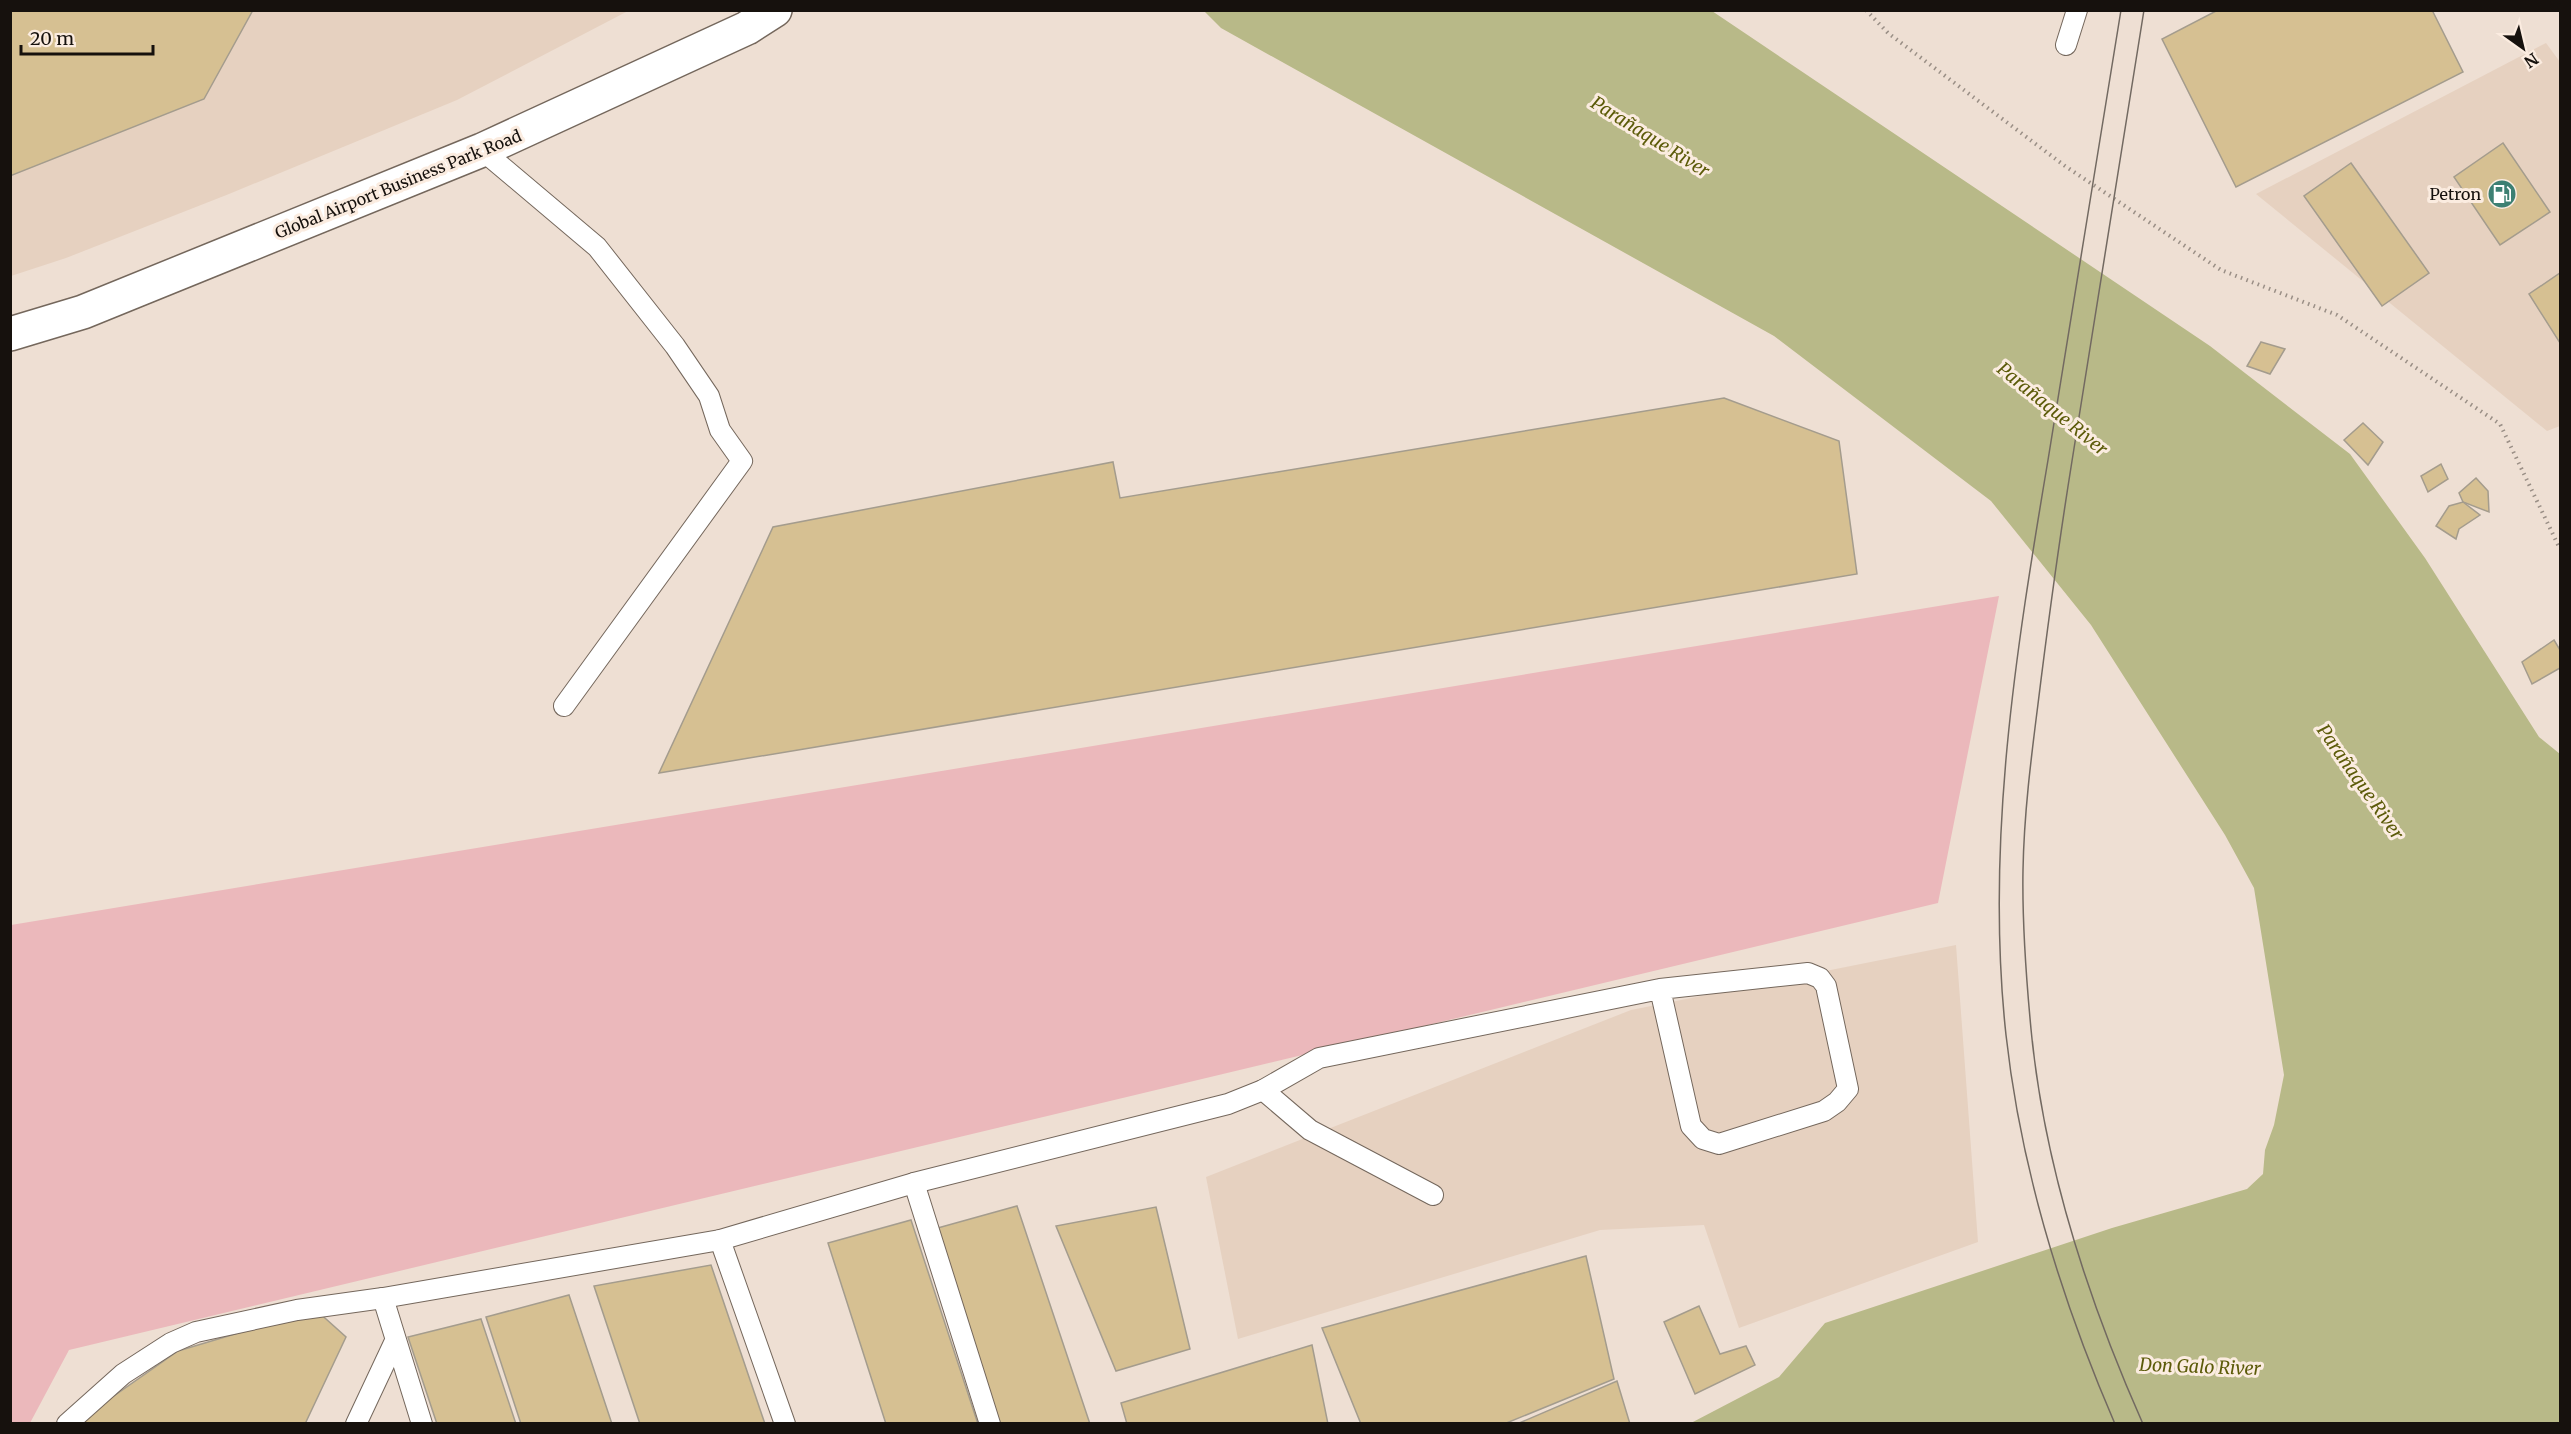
<svg xmlns="http://www.w3.org/2000/svg" width="2571" height="1434" font-family="Merriweather,serif">
<style>
.built{fill:#e6d1c0}
.green{fill:#ebb8bb}
.water{fill:#b8b988}
.building{fill:#d6c092;stroke:#a49c8d;stroke-width:1.5}
.lines{fill:none;stroke-linecap:round;stroke-linejoin:round}
.lane-casing{stroke:#74675c;stroke-width:22}
.street-casing{stroke:#74675c;stroke-width:36}
.path{stroke:#9a8f86;stroke-width:4;stroke-dasharray:1.5 4.5;stroke-linecap:butt}
.lane{stroke:#fff;stroke-width:20}
.street{stroke:#fff;stroke-width:33}
.tram{stroke:#726961;stroke-width:1.5}
.labels{text-anchor:middle;stroke-width:6;stroke-linejoin:round;paint-order:stroke}
.street-label{font-size:16px;fill:#16110d;stroke:#fbece0}
.poi-label{font-size:16px;fill:#16110d;stroke:#fbece0;text-anchor:end}
.water-label{font-size:18px;font-style:italic;fill:#5c5b09;stroke:#fbece0}
</style>
<rect width="100%" height="100%" fill="#eedfd3"/>
<g class="built">
<polygon points="11,11 628,11 457,100 229,194 66,258 11,276"/>
<polygon points="2546,43 2560,62 2560,426 2547,431 2256,194"/>
<polygon points="1956,945 1978,1242 1739,1328 1704,1225 1600,1230 1238,1339 1206,1177 1631,1010"/>
</g>
<polygon class="green" points="1999,596 1938,903 69,1350 30,1423 11,1424 11,925"/>
<polygon class="water" points="1204,11 1712,11 2210,346 2350,454 2425,558 2539,737 2560,754 2560,1423 1691,1423 1779,1377 1825,1323 2112,1228 2247,1189 2263,1174 2265,1150 2274,1125 2284,1075 2254,888 2225,835 2091,625 1991,501 1774,336 1221,28"/>
<g class="building">
<polygon points="10,10 253,10 204,99 10,176"/>
<polygon points="2218,10 2432,10 2463,72 2236,187 2162,39"/>
<polygon points="2503,143 2550,212 2500,245 2454,177"/>
<polygon points="2351,163 2429,273 2382,306 2304,196"/>
<polygon points="2560,273 2560,343 2529,294"/>
<polygon points="2261,342 2285,349 2270,374 2247,366"/>
<polygon points="1724,398 1839,441 1857,574 659,773 773,527 1113,462 1120,498"/>
<polygon points="2363,423 2383,442 2368,465 2344,440"/>
<polygon points="2441,464 2448,479 2428,492 2421,476"/>
<polygon points="2476,478 2488,491 2489,512 2463,502 2459,493"/>
<polygon points="2463,502 2480,515 2459,529 2456,539 2436,526 2449,506"/>
<polygon points="2554,640 2560,650 2560,668 2532,684 2522,662"/>
<polygon points="1017,1206 1090,1424 998,1424 934,1229"/>
<polygon points="1156,1207 1190,1349 1116,1371 1056,1226"/>
<polygon points="911,1220 978,1424 886,1424 828,1243"/>
<polygon points="1586,1256 1614,1379 1504,1424 1361,1424 1322,1328"/>
<polygon points="711,1265 765,1424 640,1424 594,1286"/>
<polygon points="569,1295 612,1424 521,1424 486,1317"/>
<polygon points="1699,1306 1720,1354 1746,1346 1755,1365 1695,1394 1664,1322"/>
<polygon points="316,1310 346,1337 305,1424 74,1424 178,1351"/>
<polygon points="481,1319 516,1424 437,1424 408,1337"/>
<polygon points="1312,1345 1328,1424 1127,1424 1121,1403"/>
<polygon points="1617,1381 1630,1424 1517,1424"/>
</g>
<g class="lines">
<g class="lane-casing">
<g id="lane">
<polyline points="2066,45 2077,10"/>
<polyline points="482,150 597,247 675,346 709,396 720,430 742,461 564,706"/>
<polyline points="1263,1090 1310,1130 1433,1195"/>
<polyline points="914,1183 990,1424"/>
<polyline points="720,1240 785,1424"/>
<polyline points="383,1298 422,1424"/>
<polyline points="67,1424 123,1374 171,1343 196,1332 297,1310 383,1298 720,1240 914,1183 1228,1104 1263,1090 1319,1058 1660,989 1808,973 1820,978 1826,986 1848,1089 1837,1102 1824,1111 1719,1144 1703,1139 1691,1126 1660,989"/>
<polyline points="356,1424 395,1341"/>
</g>
</g>
<g class="street-casing">
<polyline id="street" points="10,334 83,312 482,150 747,28 775,10"/>
</g>
<polyline class="path" points="1866,10 1888,33 2065,166 2221,270 2337,315 2500,424 2560,549"/>
<use href="#lane" class="lane"/>
<use href="#street" class="street"/>
<g class="tram">
<path d="M2115,1424C2061,1299 2021,1171 2006,1035C1985,843 2016,650 2048,460C2072,310 2097,160 2121,10"/>
<path d="M2143,1424C2087,1298 2044,1166 2031,1029C2026,976 2022,923 2023,870C2024,814 2031,759 2038,704C2048,623 2059,542 2072,461C2096,311 2120,161 2144,10"/>
</g>
</g>
<defs>
<g id="fuel-disc" transform="scale(1.5)"><circle r="9.5" fill="#3d8073" stroke="#fbece0"/><path d="M-5.5-6h7V0h2V4h1.3V-2.5L3-4.5l.8-.8L6-3V5H2.5V1h-1V6h-7ZM-4.2-4.7v3.2H.2V-4.7Z" fill="#fff"/></g>
</defs>
<g fill-rule="evenodd">
<use href="#fuel-disc" x="2502" y="194"/>
</g>
<g class="labels">
<g class="street-label">
<text transform="translate(398 184) rotate(-22)" y="6">Global Airport Business Park Road</text>
</g>
<g class="poi-label">
<text x="2481" y="200">Petron</text>
</g>
<g class="water-label">
<text transform="translate(1650 137) rotate(32)" y="6">Parañaque River</text>
<text transform="translate(2052 409) rotate(39)" y="6">Parañaque River</text>
<text transform="translate(2360 782) rotate(55)" y="6">Parañaque River</text>
<text transform="translate(2200 1367) rotate(2)" y="6">Don Galo River</text>
</g>
</g>
<rect width="2571" height="1434" fill="none" stroke="#16110d" stroke-width="24"/>
<g transform="translate(2523 48) rotate(146)" stroke="#fbece0" stroke-width="4.5" paint-order="stroke">
<path d="M0-4.5L10 22L0 15L-10 22Z" fill="#16110d"/>
<text y="-9" font-size="16" font-weight="bold" text-anchor="middle" fill="#16110d">N</text>
</g>
<path d="M21 45v9h132v-9" fill="none" stroke="#16110d" stroke-width="3"/>
<text x="30" y="45" font-size="18" fill="#16110d" stroke="#fbece0" stroke-width="4.5" paint-order="stroke">20 m</text>
</svg>
